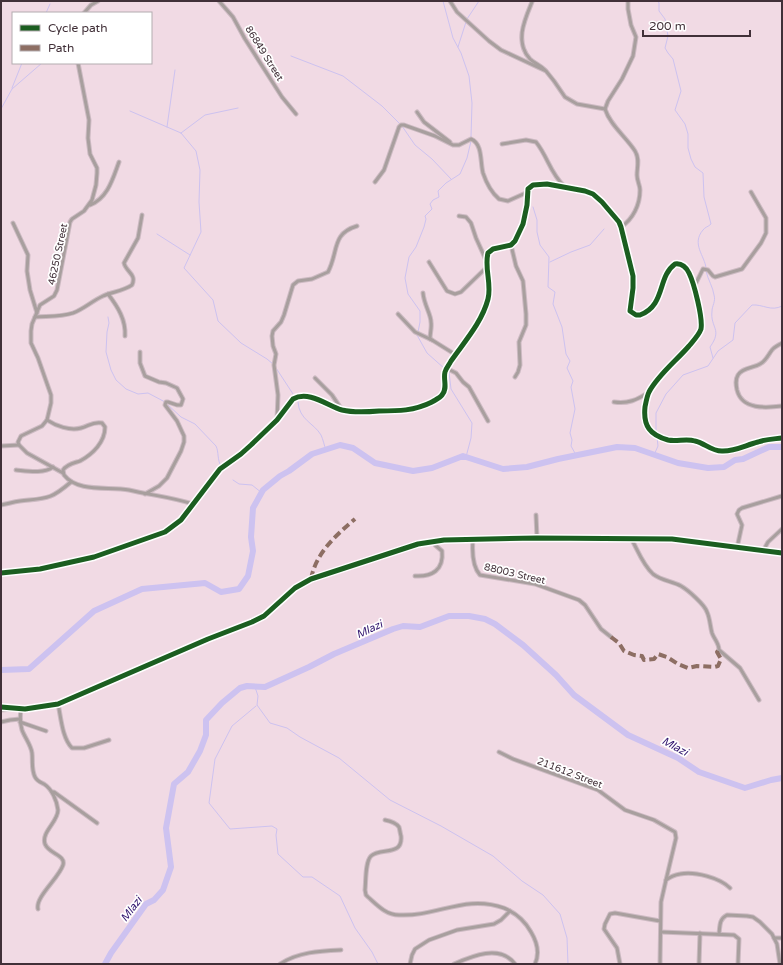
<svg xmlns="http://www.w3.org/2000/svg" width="783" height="965" font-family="'Varela Round',sans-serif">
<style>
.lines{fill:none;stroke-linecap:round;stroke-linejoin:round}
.stream{stroke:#cdc2f0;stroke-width:1}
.river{stroke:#cdc2f0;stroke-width:6}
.street-casing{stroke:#ccbac2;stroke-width:5}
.secondary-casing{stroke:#ccbac2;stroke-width:6}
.street{stroke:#a89f9e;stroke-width:3}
.secondary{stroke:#aa9e9e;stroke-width:4}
.quiet{stroke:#8d6e63;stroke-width:4;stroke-dasharray:8 4;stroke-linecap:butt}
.cycleway-casing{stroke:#fff;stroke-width:8}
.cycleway{stroke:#1b5e20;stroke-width:5}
.labels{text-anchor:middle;stroke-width:3.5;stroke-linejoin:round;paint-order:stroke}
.street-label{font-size:10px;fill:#413038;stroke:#fff}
.water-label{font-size:11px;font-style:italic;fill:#31156e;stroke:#fff}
</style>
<rect width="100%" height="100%" fill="#f1dae4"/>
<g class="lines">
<g class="stream">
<polyline points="443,1 453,38 461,53 469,76 472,103 471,137"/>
<path d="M658,1L659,3V11L665,19L668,36L665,48L668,53L673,59L681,91L675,110L685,124L688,134V148L691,159L695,167L703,173L704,197L711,224C708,227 705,227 703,230C691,244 705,256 706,268"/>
<polyline points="46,13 50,4"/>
<polyline points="467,19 479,1"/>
<polyline points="458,47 466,22"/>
<polyline points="291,56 343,76 382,106 400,124"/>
<polyline points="12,88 22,63"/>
<polyline points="1,109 12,89 42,63"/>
<polyline points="130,111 181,133 196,151 200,170 199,202 201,232 184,268 213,300 218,321 241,343 267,359 273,364"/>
<polyline points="402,126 415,145 432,159 451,179"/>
<polyline points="167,127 175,70"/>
<polyline points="181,133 205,115 238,108"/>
<polyline points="533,207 537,220 537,232 540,245 549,257 548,287 555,292 553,304 562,327 566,354 570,361 567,368 573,381 571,387 575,409 570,433 572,440 571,446 576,455"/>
<polyline points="157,234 190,255"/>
<polyline points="550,262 571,252 590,245 604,229"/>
<path d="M706,271C708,280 713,287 714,295C716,301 712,306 712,311C710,328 723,329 710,347L713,358"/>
<polyline points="108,317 109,323 107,332 106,352 111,370 116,380 126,389 138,394 148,393 165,402"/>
<polyline points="418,332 420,322 420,311 408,294 405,278 409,257 416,247 424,227 426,219 425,216 432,209 430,204 433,200 439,197 438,191 446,183 460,174 467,158 471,141"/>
<polyline points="417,335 427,353 445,369"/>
<polyline points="276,368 295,397"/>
<polyline points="449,372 451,389 472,423 471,438 466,457"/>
<path d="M298,402C299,420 314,423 321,435C323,439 324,445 326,450"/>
<path d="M167,404L181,417L195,424L216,446C219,452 217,460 221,466"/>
<path d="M656,433V413L666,394L683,375L708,366L718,351L733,340L735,323L752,305C763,304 771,312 782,306"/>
<polyline points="654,455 658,446 657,437"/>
<polyline points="233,480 239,484 252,485 262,493"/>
<polyline points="255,687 258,696 257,705 270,723 287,728 300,737 339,758 390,800 441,826 493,856 522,881 543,895 560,914 567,938 568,964"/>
<polyline points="256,706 232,726 215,759 209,803 230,829 272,826 277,829 276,835 278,854 303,877 312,877 340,896 355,928 372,952 378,964"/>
</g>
<g class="river">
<polyline points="1,670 29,669 94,611 142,589 205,583 221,592 239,589 248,576 253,551 251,537 253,508 263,490 280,476 289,471 312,454 340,445 353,448 375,463 413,471 432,468 463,456 503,469 527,467 558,459 617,447 635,448 678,463 708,468 724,467 735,460 743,459 769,447 782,447"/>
<polyline points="105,964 111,953 146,904 154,900 163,890 171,867 166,828 174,784 188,772 200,751 206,735 206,720 222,703 240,688 247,686 265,687 309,667 334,654 393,629 403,626 420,627 449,616 469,616 485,619 495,624 523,645 556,675 574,695 628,735 678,758 699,772 745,788 771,780 782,778"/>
</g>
<g class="street-casing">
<g id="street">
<polyline points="219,1 233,17 245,39 282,97 296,114"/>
<polyline points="450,1 457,12 489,41 501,50 546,71 554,81 565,97 577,104 605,109"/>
<path d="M532,2C525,19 514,42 530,59C534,63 540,65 545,70"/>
<polyline points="84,13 91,5 98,1"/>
<path d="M78,63L89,120L88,138L90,154L97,168V173L96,185L92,200L84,211L72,219L70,222L57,290L54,296L40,305L32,324L31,331V343L38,358L51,395V403L47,420C56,426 70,431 81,428C89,426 93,421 102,423L105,427C105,442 93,454 80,461C74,463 67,464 63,470L64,475C78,493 109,486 129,490C150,495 171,497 193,504"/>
<polyline points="417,112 424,122 450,142"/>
<path d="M502,144L526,140L536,142C548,157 550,173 564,186"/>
<path d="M375,182L384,170L399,127L401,125H404L435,136L453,145H459L471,139C483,144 480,162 483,173C486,182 492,193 499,199L508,201L528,192"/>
<path d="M90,205C108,198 113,178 119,162"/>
<polyline points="459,216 466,217 471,223 476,238 486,260"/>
<polyline points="13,223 28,255 27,271 30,290 37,313"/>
<path d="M621,227C633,219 640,205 640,190C640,185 637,181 637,175C637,167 640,159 635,151C626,137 610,125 605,109L608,101L622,79L633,56L636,37L631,25L628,9V1"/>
<polyline points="511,245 516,266 523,281 526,314 526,325 519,342 520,365 518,372 515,377"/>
<polyline points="429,262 447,291 455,294 461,292 487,267"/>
<polyline points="694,287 703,269 708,270 713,276 715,277 742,269 761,243 766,233 766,218 751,192"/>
<path d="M423,293C424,305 431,314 431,322C432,327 430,333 430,339L432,340"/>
<path d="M108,294C118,307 126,320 125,336"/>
<polyline points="398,314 415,332 432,340 456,355"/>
<path d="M35,317C48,316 61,317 73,313C84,309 92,301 103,296C112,292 123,291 132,285C137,274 126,272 124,263L138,238L142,215"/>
<path d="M782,343C779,345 774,347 772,350C768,355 766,361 760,364C753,368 742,368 738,375C735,380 736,385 737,390C742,410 766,408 782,406"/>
<polyline points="140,352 140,363 145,376 159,382 166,383 177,388 183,399 181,405 177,405 168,402 166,402 165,405 177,421 184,436 184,442 181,451 167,478 159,486 145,494"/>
<polyline points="446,368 456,373 463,382 469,387 488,421"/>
<polyline points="315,378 332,395 342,410"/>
<path d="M614,402C628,404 637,400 649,392"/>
<polyline points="47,420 42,426 21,436 18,442 19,445 27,453 63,473"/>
<path d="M277,420L278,395L274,365L276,354L273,346L272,336L273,331L281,322L284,315L293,285L298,281L312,279L328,272C339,251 331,234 357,226"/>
<polyline points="1,446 19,445"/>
<path d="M16,470C27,471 44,474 53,467"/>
<path d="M1,505C7,504 13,502 20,501C47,498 50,500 71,482"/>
<polyline points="536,515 537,538"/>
<path d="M473,539C472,551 472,566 480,575L535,584L579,600L585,605L601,629L611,637"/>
<path d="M632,540C638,551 643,565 653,574C662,581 672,581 681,586C688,590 705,605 707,612C710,618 710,626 712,633C714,639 719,643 719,650L740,668L759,700"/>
<polyline points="737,548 742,525 737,514 739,510 742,508 782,496"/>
<polyline points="763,551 768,542 782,529"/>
<path d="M1,573L40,569L94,557L165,532L181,520L220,469L241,454L251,445L277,420L293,399C309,390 328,406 342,410C354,413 367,412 379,411C398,411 414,411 432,402C435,400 440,398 442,395C448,388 443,380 445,372C446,368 449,365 451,361C465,341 482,322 488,299C492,284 484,268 488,253L493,249L511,245L515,241L523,224L527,205L528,189L533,185L547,184L585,191L593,194L602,202L619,222L621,227L633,276V288L630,311L636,315H640C666,305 657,277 675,264C682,263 686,267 689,273C694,283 703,318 701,329C699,335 693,341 689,346C676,361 658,375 649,392C647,396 646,402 645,407C643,426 650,435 668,440C677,442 686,438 695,441C705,443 712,452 723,451C736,451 746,445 758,442C766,439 774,439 782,438"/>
<path d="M415,576C432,577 444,570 442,551L435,545L434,541"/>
<path d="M58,704C61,717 62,738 72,748H84L109,740"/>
<path d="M21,709C20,716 20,723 22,730C25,738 31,745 32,753C33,761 31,769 35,777C37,781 40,782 44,784C52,789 57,801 58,810C58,822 41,832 45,844C49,854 66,855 63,865C59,878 35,897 38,909"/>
<polyline points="1,710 13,709"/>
<polyline points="1,722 10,720 20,719"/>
<polyline points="20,722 46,731"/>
<polyline points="499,752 513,759 598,790 625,810 654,820 675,832 676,838 666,880"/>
<polyline points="52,792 54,792 97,823"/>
<path d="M385,820C390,821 396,823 399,827C400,830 400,833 401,836C403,857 380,847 371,856C365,862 366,882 365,890L366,895L368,897C377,905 386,915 399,915C437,917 465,894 504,908C516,913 525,921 531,932C537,942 540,953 535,964"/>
<polyline points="661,932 734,935 739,939 738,964"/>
<path d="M719,934C720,926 719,919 727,915L747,916L753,917L760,922L772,934L777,944L780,964"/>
<polyline points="774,938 782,938"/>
<path d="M280,964C298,952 320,951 341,950"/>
<polyline points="410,964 412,955 415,949 429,940 457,930 494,924 501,920 510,911"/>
<path d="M454,964C472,956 500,944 515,964"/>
<polyline points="620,964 617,948 604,929 605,924 610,914 615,913 660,921"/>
<path d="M660,964L661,902L666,880C670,877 674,875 680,874C695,871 720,878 730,888"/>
<polyline points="699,964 700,933"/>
</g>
</g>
<g class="secondary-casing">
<polyline id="secondary" points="1,707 25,709 58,704 208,639 252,622 264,616 295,588 311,579 418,544 444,540 537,538 672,539 782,553"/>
</g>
<use href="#street" class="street"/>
<use href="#secondary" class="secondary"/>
<g class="quiet">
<path d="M311,579C316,553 335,536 355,519"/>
<polyline points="611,637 619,643 624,651 634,655 642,656 644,660 654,659 658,654 667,657 678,664 688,668 697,666 714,667 718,666 721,659 717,652 719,650"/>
</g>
<g class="cycleway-casing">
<g id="cycleway">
<path d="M1,573L40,569L94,557L165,532L181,520L220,469L241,454L251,445L277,420L293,399C309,390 328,406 342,410C354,413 367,412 379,411C398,411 414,411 432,402C435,400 440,398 442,395C448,388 443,380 445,372C446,368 449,365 451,361C465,341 482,322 488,299C492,284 484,268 488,253L493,249L511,245L515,241L523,224L527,205L528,189L533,185L547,184L585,191L593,194L602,202L619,222L621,227L633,276V288L630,311L636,315H640C666,305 657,277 675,264C682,263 686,267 689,273C694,283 703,318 701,329C699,335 693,341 689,346C676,361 658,375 649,392C647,396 646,402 645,407C643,426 650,435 668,440C677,442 686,438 695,441C705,443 712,452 723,451C736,451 746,445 758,442C766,439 774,439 782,438"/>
<polyline points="1,707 25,709 58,704 208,639 252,622 264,616 295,588 311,579 418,544 444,540 537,538 672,539 782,553"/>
</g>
</g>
<use href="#cycleway" class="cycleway"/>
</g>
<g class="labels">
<g class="street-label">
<text transform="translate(265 53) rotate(58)" y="4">86849 Street</text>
<text transform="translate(57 254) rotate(-78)" y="4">46250 Street</text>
<text transform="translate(515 573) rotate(13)" y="4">88003 Street</text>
<text transform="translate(570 772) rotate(21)" y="4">211612 Street</text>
</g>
<g class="water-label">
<text transform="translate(369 629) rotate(-25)" y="4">Mlazi</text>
<text transform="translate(675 746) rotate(28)" y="4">Mlazi</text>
<text transform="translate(131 909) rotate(-53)" y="4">Mlazi</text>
</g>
</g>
<rect width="783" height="965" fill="none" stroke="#413038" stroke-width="4"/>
<rect x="12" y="12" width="140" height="52" fill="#ffffff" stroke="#b3acaf"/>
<rect x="20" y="25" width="20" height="6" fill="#1b5e20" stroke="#b3acaf"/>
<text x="48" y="32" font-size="12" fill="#413038">Cycle path</text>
<rect x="20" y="45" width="20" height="6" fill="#8d6e63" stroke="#b3acaf"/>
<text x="48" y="52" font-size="12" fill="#413038">Path</text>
<path d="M643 30v6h107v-6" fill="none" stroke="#413038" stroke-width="2"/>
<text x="649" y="30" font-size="12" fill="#413038" stroke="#ffffff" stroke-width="3" paint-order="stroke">200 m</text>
</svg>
